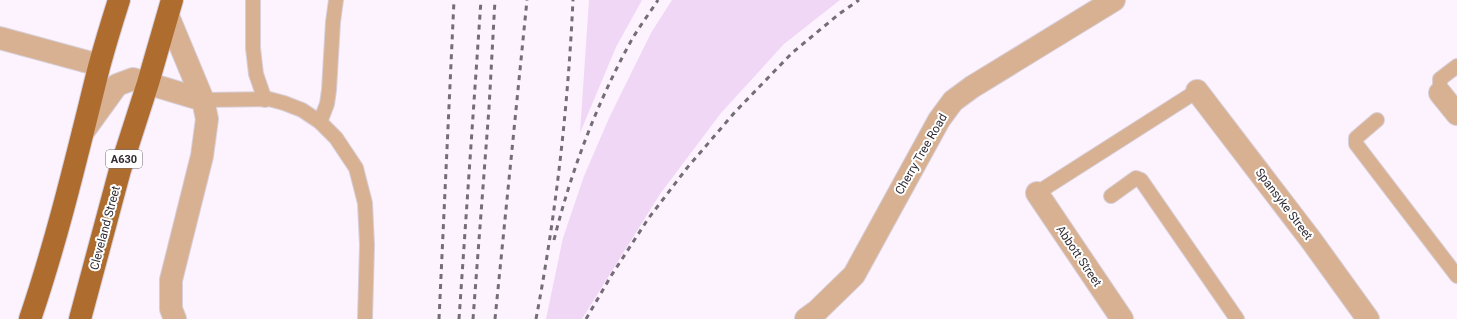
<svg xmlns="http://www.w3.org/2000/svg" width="1457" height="319" font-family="Roboto,sans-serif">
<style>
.green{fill:#efd7f5}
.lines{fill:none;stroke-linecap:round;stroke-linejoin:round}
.service-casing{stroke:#d8cfd9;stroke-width:16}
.minor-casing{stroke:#d8cfd9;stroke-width:24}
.tertiary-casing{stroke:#d8cfd9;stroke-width:24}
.trunk-casing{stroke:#d8cfd9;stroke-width:24}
.service{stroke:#d7b192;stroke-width:14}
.minor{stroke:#d7b192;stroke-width:22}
.tertiary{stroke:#d7b192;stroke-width:22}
.trunk{stroke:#ae6c2e;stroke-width:22}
.rail{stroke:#746d76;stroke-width:3;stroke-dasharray:5 5;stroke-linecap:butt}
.labels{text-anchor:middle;stroke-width:4;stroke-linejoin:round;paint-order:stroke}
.shield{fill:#fff;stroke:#706b70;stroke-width:1}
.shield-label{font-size:11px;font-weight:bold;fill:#322c33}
.street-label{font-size:12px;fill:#322c33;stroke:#fff}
</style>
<rect width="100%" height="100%" fill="#fcf3fe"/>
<g class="green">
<polygon points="589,0 642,0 616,47 580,133"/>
<polygon points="672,0 840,0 784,44 721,113 660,194 582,319 546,319 563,238 584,176 610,116 651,33"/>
</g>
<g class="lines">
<g class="service-casing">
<g id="service">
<polyline points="253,0 253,48 256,74 265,100"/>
<polyline points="1440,93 1440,79 1457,66"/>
<polyline points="203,100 269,99 284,103 302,110 320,122 336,138 356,168 365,203 367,245 365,319"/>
<polyline points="1377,120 1356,138 1356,144 1457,276"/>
<polyline points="320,122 327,104 329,90 333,22 336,0"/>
<polyline points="1037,193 1197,91"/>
<polyline points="1111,196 1136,178 1141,180 1237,319"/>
</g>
</g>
<g class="minor-casing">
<g id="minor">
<polyline points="0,38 99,65"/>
<polyline points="1197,91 1311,240 1368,319"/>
<polyline points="1440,93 1457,114"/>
<polyline points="1037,193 1122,319"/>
<polyline points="806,319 817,311 854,275 939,120 953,101 972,87 1114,0"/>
</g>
</g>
<g class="tertiary-casing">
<g id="tertiary">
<polyline points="168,16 203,100"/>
<polyline points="83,132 117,85 133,79 203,100 207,119 202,156 171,280 171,309 175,319"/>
</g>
</g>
<g class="trunk-casing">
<g id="trunk">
<path d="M30,319C58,237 78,151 99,67C105,45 112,22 119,0"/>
<polyline points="80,319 120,170 148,83 172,0"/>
</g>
</g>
<use href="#service" class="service"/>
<use href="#minor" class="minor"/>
<use href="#tertiary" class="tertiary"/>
<use href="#trunk" class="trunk"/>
<g class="rail">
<path d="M554,240C571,171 597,103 631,41C639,27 649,14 658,0"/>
<polyline points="439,319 454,0"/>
<polyline points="459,319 481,0"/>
<polyline points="473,319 489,108 495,0"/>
<polyline points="495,319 527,0"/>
<path d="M536,319C556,214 568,107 573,0"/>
<polyline points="586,319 611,276 648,219 687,168 735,112 792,53 839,14 859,0"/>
</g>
</g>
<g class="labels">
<rect class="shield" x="106" y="150" width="36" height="18" rx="3"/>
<g class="shield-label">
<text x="124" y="163">A630</text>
</g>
<g class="street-label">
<text transform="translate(921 154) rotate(-60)" y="4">Cherry Tree Road</text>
<text transform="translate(1284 204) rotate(53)" y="4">Spansyke Street</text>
<text transform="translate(105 228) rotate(-75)" y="4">Cleveland Street</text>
<text transform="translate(1079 256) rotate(56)" y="4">Abbott Street</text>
</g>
</g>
</svg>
